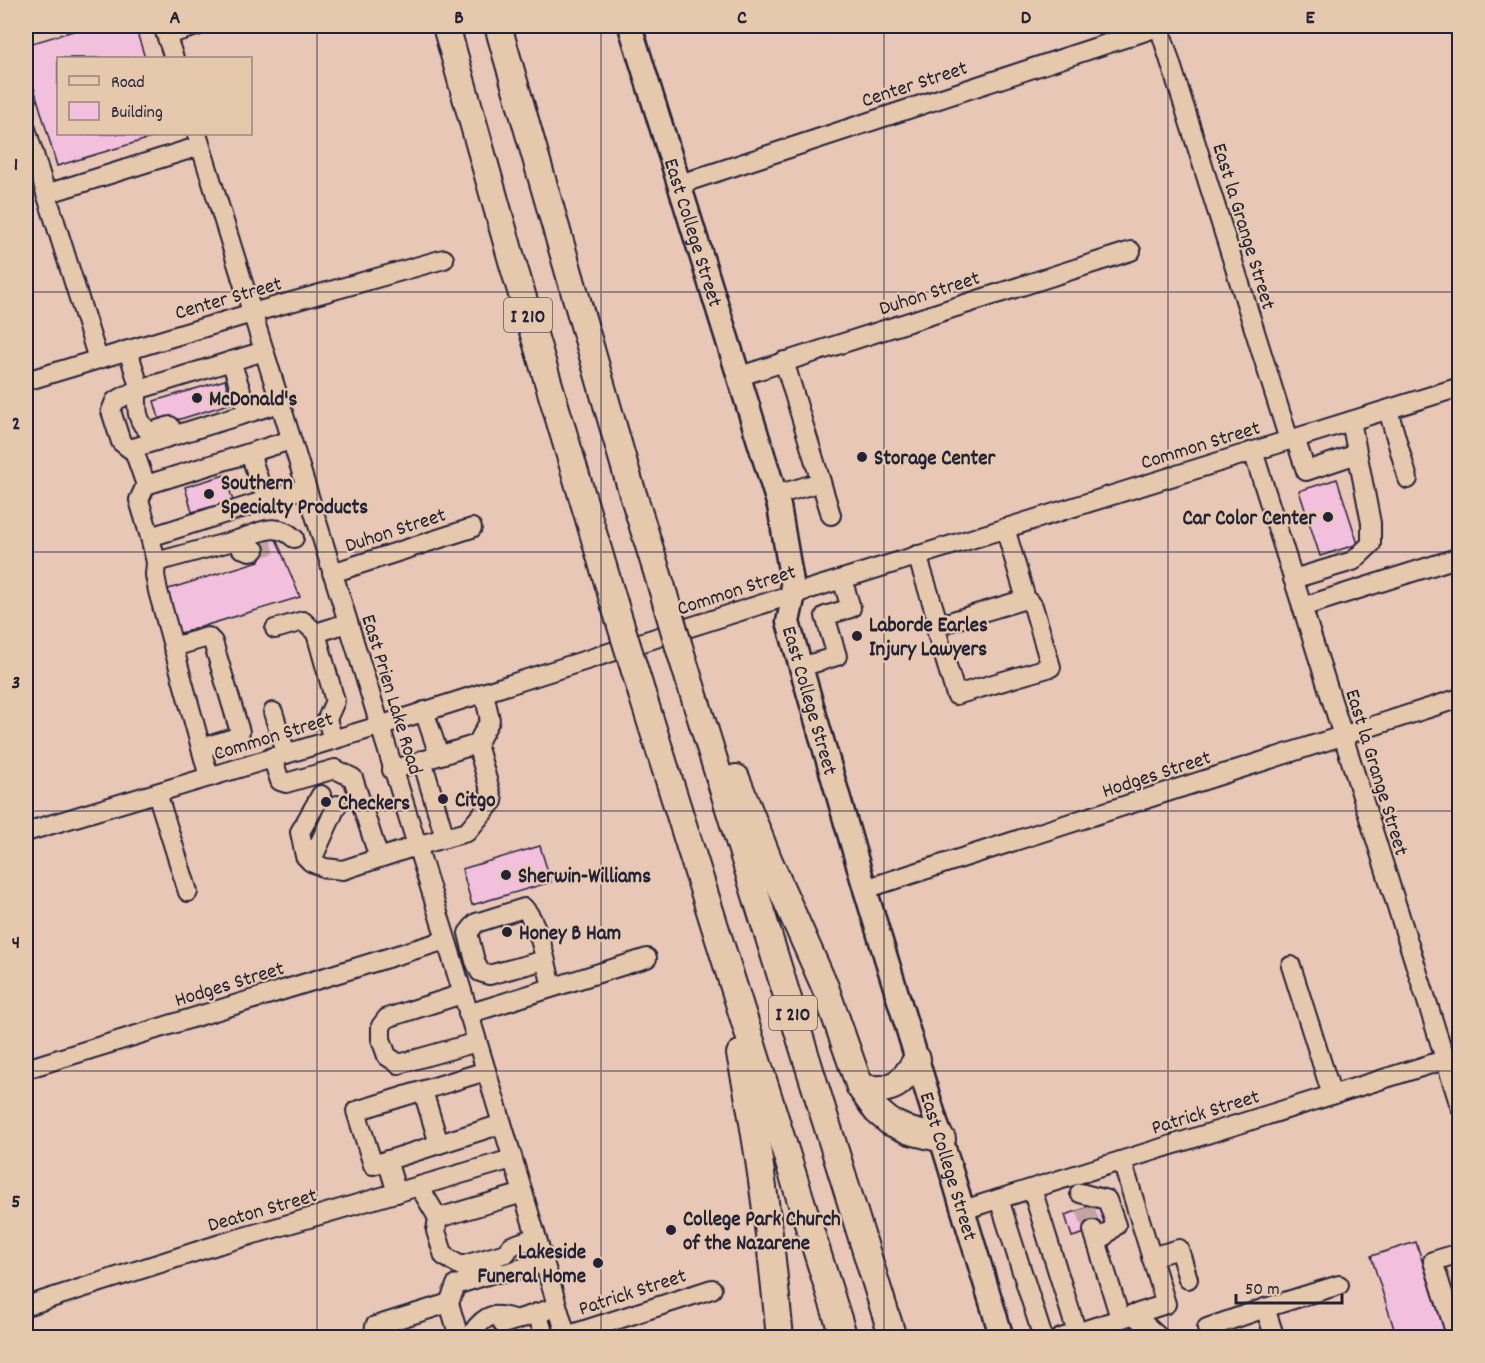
<svg xmlns="http://www.w3.org/2000/svg" width="1485" height="1363" font-family="Dekko,sans-serif">
<style>
.built{fill:#ebc5c2}
.building{fill:#f2bfdd;stroke:#22223b;stroke-width:1.5}
.lines{fill:none;stroke-linecap:round;stroke-linejoin:round}
.minor-tunnel{stroke:#c0a69e;stroke-width:18;stroke-dasharray:18 9;stroke-linecap:butt}
.minor-casing{stroke:#22223b;stroke-width:22}
.major-casing{stroke:#22223b;stroke-width:27}
.highway-casing{stroke:#22223b;stroke-width:30}
.minor{stroke:#e6c9ad;stroke-width:18}
.major{stroke:#e6c9ad;stroke-width:22}
.highway{stroke:#e6c9ad;stroke-width:26}
.highway-bridge-casing{stroke:#22223b;stroke-width:30;stroke-linecap:butt}
.highway-bridge{stroke:#e6c9ad;stroke-width:26}
.grid{fill:none;stroke:#22223b;stroke-width:1.5;stroke-opacity:0.55}
.poi-dot{fill:#22223b;stroke:#e6c9ad;stroke-width:2}
.labels{text-anchor:middle;stroke-width:4.5;stroke-linejoin:round;paint-order:stroke}
.shield{fill:#e6c9ad;stroke:#5d545d;stroke-width:1.5}
.shield-label{font-size:20px;font-weight:bold;fill:#22223b}
.street-label{font-size:21px;fill:#22223b;stroke:#e6c9ad}
.poi-label{font-size:21px;font-weight:bold;fill:#22223b;stroke:#e6c9ad;text-anchor:start}
.neatline{fill:none;stroke:#22223b;stroke-width:2}
.grid-label{font-size:20px;text-anchor:middle;font-weight:bold;fill:#22223b}
</style>
<rect width="100%" height="100%" fill="#e8c7b7"/>
<filter id="ink" filterUnits="userSpaceOnUse"><feTurbulence type="fractalNoise" baseFrequency=".0167" numOctaves="2"/><feDisplacementMap in="SourceGraphic" scale="12" xChannelSelector="R" yChannelSelector="G"/><feConvolveMatrix kernelMatrix="1 2 1 2 8 2 1 2 1" color-interpolation-filters="sRGB"/></filter>
<g filter="url(#ink)">
<polygon class="built" points="811,26 855,26 855,27 815,39"/>
<g class="building">
<polygon points="90,26 135,26 145,58 58,58 58,134 164,134 57,166 26,61 26,45"/>
<polygon points="225,380 232,403 161,425 154,401"/>
<polygon points="225,475 233,501 192,512 185,487"/>
<polygon points="1337,479 1358,544 1320,556 1299,491"/>
<polygon points="274,534 300,597 177,634 162,591 259,561 252,542"/>
<polygon points="540,846 551,882 472,905 462,869"/>
<polygon points="1107,1201 1114,1224 1072,1237 1065,1215"/>
<polygon points="1416,1242 1447,1338 1397,1338 1371,1256"/>
<polygon points="505,1330 507,1338 477,1338"/>
</g>
<g class="lines">
<g class="minor-tunnel">
<polyline points="255,550 278,543"/>
<polyline points="1085,1208 1093,1230"/>
</g>
<g class="minor-casing">
<g id="minor">
<polyline points="163,26 174,58"/>
<polyline points="1159,26 1289,440"/>
<polyline points="166,35 197,26"/>
<polyline points="26,129 98,359"/>
<polyline points="197,134 455,968 567,1338"/>
<polyline points="680,184 1161,26"/>
<polyline points="46,194 200,146"/>
<polyline points="128,350 140,390"/>
<polyline points="264,351 137,390 115,401 111,411 121,442 130,449 280,403"/>
<polyline points="231,361 248,412"/>
<polyline points="740,376 1131,251"/>
<polyline points="26,381 252,313 444,259"/>
<path d="M137,390C137,407 135,421 150,432L170,426"/>
<polyline points="1388,410 1408,479"/>
<polyline points="1295,438 1306,471 1357,454"/>
<polyline points="133,448 146,485 139,500 150,537 305,488"/>
<polyline points="1253,451 1460,1106"/>
<polyline points="250,453 261,487"/>
<polyline points="821,482 831,515"/>
<polyline points="146,485 291,440"/>
<polyline points="776,495 821,482 784,361"/>
<polyline points="150,537 156,562 155,575 158,591 209,777"/>
<path d="M237,540C259,533 275,521 294,538"/>
<polyline points="917,555 939,625 1026,599"/>
<polyline points="156,562 237,540 241,548 250,551 255,550"/>
<polyline points="332,573 472,528"/>
<polyline points="1293,579 1353,561 1371,544 1371,523 1351,421"/>
<polyline points="1302,607 1460,557"/>
<polyline points="939,625 937,633 956,695 1051,667 1033,606 1026,599 1005,528"/>
<polyline points="275,629 303,621 316,633"/>
<polyline points="173,647 208,637 213,642 240,732 237,737 201,748"/>
<polyline points="801,667 837,656 825,616 851,608 842,579"/>
<polyline points="424,711 439,755"/>
<polyline points="273,712 286,754"/>
<polyline points="333,740 327,719 335,701 316,633 347,623"/>
<polyline points="477,744 490,720 484,693"/>
<polyline points="272,757 280,781 286,783 335,769 353,778 379,858"/>
<polyline points="422,760 445,838"/>
<polyline points="157,793 188,892"/>
<polyline points="321,795 300,832 305,856 311,862 325,868 343,870 416,846 467,832 493,801 477,744 392,770"/>
<polyline points="26,832 379,726 794,594 1460,387"/>
<polyline points="311,862 337,805"/>
<polyline points="865,889 1460,698"/>
<path d="M545,960L489,975L480,972L475,961L468,933L476,923L524,908C540,925 546,964 552,987"/>
<polyline points="1291,966 1332,1095"/>
<polyline points="462,994 387,1018 381,1026 381,1039 387,1056 399,1064 477,1042"/>
<polyline points="468,1014 647,958"/>
<polyline points="26,1069 446,940"/>
<polyline points="486,1071 356,1111 373,1165 502,1124"/>
<polyline points="423,1091 439,1144"/>
<polyline points="387,1160 397,1193"/>
<polyline points="419,1186 438,1218"/>
<polyline points="1032,1189 1077,1333"/>
<polyline points="523,1193 438,1218 436,1231 444,1256 461,1266 506,1253 511,1246 536,1237"/>
<polyline points="1080,1193 1107,1200 1116,1225 1097,1243"/>
<polyline points="999,1199 1043,1338"/>
<polyline points="963,1210 1460,1055"/>
<polyline points="1093,1230 1120,1318"/>
<polyline points="1151,1257 1179,1249 1188,1279"/>
<polyline points="26,1306 220,1244 512,1159"/>
<polyline points="1265,1308 1339,1285"/>
<polyline points="537,1313 545,1338"/>
<polyline points="1133,1314 1160,1338"/>
<polyline points="503,1324 557,1307"/>
<polyline points="1207,1328 1265,1308 1275,1338"/>
<path d="M472,1333C486,1314 493,1312 516,1320"/>
<polyline points="566,1336 712,1289"/>
<polyline points="459,1337 449,1303 456,1285 494,1273 506,1273 544,1262"/>
<polyline points="377,1338 374,1332 375,1326 449,1303"/>
<polyline points="1061,1338 1166,1304 1122,1161"/>
<polyline points="1457,1338 1433,1261 1460,1253"/>
</g>
</g>
<g class="major-casing">
<g id="major">
<path id="s1" d="M630,26L779,506L794,594L788,622L865,889L1002,1338"/>
</g>
</g>
<g class="highway-casing">
<g id="highway">
<polyline points="446,26 512,261 614,603"/>
<polyline points="498,26 628,478 662,588"/>
<polyline points="679,647 893,1338"/>
<polyline points="642,694 844,1338"/>
<polyline points="736,778 769,861 825,987 860,1087 877,1111 890,1122 910,1131 942,1139"/>
<path d="M740,1054C760,1148 771,1243 780,1338"/>
<path d="M860,1087C891,1094 902,1085 917,1059"/>
</g>
</g>
<use href="#minor" class="minor"/>
<use href="#major" class="major"/>
<use href="#highway" class="highway"/>
<g class="highway-bridge-casing">
<g id="highway-bridge">
<polyline points="662,588 679,647"/>
<polyline points="614,603 642,694"/>
</g>
</g>
<use href="#highway-bridge" class="highway-bridge"/>
</g>
</g>
<path class="grid" d="M317,26V1338M601,26V1338M884,26V1338M1168,26V1338M26,292H1460M26,552H1460M26,811H1460M26,1071H1460"/>
<g class="poi-dot">
<circle cx="197" cy="398" r="6"/>
<circle cx="862" cy="457" r="6"/>
<circle cx="209" cy="494" r="6"/>
<circle cx="1328" cy="517" r="6"/>
<circle cx="857" cy="636" r="6"/>
<circle cx="443" cy="799" r="6"/>
<circle cx="326" cy="802" r="6"/>
<circle cx="506" cy="875" r="6"/>
<circle cx="507" cy="932" r="6"/>
<circle cx="671" cy="1230" r="6"/>
<circle cx="598" cy="1263" r="6"/>
</g>
<g class="labels">
<g class="shield">
<rect x="504" y="298" width="48" height="34" rx="4.5"/>
<rect x="769" y="996" width="48" height="34" rx="4.5"/>
</g>
<g class="shield-label">
<text x="528" y="322">I 210</text>
<text x="793" y="1020">I 210</text>
</g>
<g class="street-label">
<text transform="translate(914 83) rotate(-18)" y="7">Center Street</text>
<text transform="translate(1245 226) rotate(73)" y="7">East la Grange Street</text>
<text dy="7" stroke="none"><textPath href="#s1" startOffset="216">East College Street</textPath></text>
<text transform="translate(929 292) rotate(-18)" y="7">Duhon Street</text>
<text transform="translate(228 297) rotate(-16)" y="7">Center Street</text>
<text transform="translate(1200 444) rotate(-17)" y="7">Common Street</text>
<text transform="translate(395 529) rotate(-18)" y="7">Duhon Street</text>
<text transform="translate(736 589) rotate(-18)" y="7">Common Street</text>
<text transform="translate(393 694) rotate(73)" y="7">East Prien Lake Road</text>
<text dy="7" stroke="none"><textPath href="#s1" startOffset="702">East College Street</textPath></text>
<text transform="translate(273 735) rotate(-17)" y="7">Common Street</text>
<text transform="translate(1378 772) rotate(73)" y="7">East la Grange Street</text>
<text transform="translate(1156 773) rotate(-18)" y="7">Hodges Street</text>
<text transform="translate(229 983) rotate(-17)" y="7">Hodges Street</text>
<text transform="translate(1205 1111) rotate(-17)" y="7">Patrick Street</text>
<text dy="7" stroke="none"><textPath href="#s1" startOffset="1188">East College Street</textPath></text>
<text transform="translate(262 1209) rotate(-16)" y="7">Deaton Street</text>
<text transform="translate(632 1291) rotate(-18)" y="7">Patrick Street</text>
</g>
<g class="poi-label">
<text x="209" y="405">McDonald's</text>
<text x="874" y="464">Storage Center</text>
<text x="221" y="489">Southern<tspan x="221" dy="24">Specialty Products</tspan></text>
<text x="1316" y="524" text-anchor="end">Car Color Center</text>
<text x="869" y="631">Laborde Earles<tspan x="869" dy="24">Injury Lawyers</tspan></text>
<text x="455" y="806">Citgo</text>
<text x="338" y="809">Checkers</text>
<text x="518" y="882">Sherwin-Williams</text>
<text x="519" y="939">Honey B Ham</text>
<text x="683" y="1225">College Park Church<tspan x="683" dy="24">of the Nazarene</tspan></text>
<text x="586" y="1258" text-anchor="end">Lakeside<tspan x="586" dy="24">Funeral Home</tspan></text>
</g>
</g>
<rect width="1485" height="1363" fill="none" stroke="#e6c9ad" stroke-width="66"/>
<rect x="57" y="57" width="195" height="78" fill="#e6c9ad" stroke="#98867f" stroke-width="1.5"/>
<rect x="69" y="76" width="30" height="9" fill="#e6c9ad" stroke="#98867f" stroke-width="1.5"/>
<text x="111" y="87" font-size="18" fill="#22223b">Road</text>
<rect x="69" y="102" width="30" height="18" fill="#f2bfdd" stroke="#98867f" stroke-width="1.5"/>
<text x="111" y="117" font-size="18" fill="#22223b">Building</text>
<path d="M1236 1294v9h106v-9" fill="none" stroke="#22223b" stroke-width="3"/>
<text x="1245" y="1294" font-size="18" fill="#22223b" stroke="#e6c9ad" stroke-width="4.5" paint-order="stroke">50 m</text>
<rect x="33" y="33" width="1419" height="1297" class="neatline"/>
<g class="grid-label">
<text x="175" y="23">A</text>
<text x="459" y="23">B</text>
<text x="742" y="23">C</text>
<text x="1026" y="23">D</text>
<text x="1310" y="23">E</text>
<text x="16" y="170">1</text>
<text x="16" y="429">2</text>
<text x="16" y="688">3</text>
<text x="16" y="948">4</text>
<text x="16" y="1207">5</text>
</g>
</svg>
